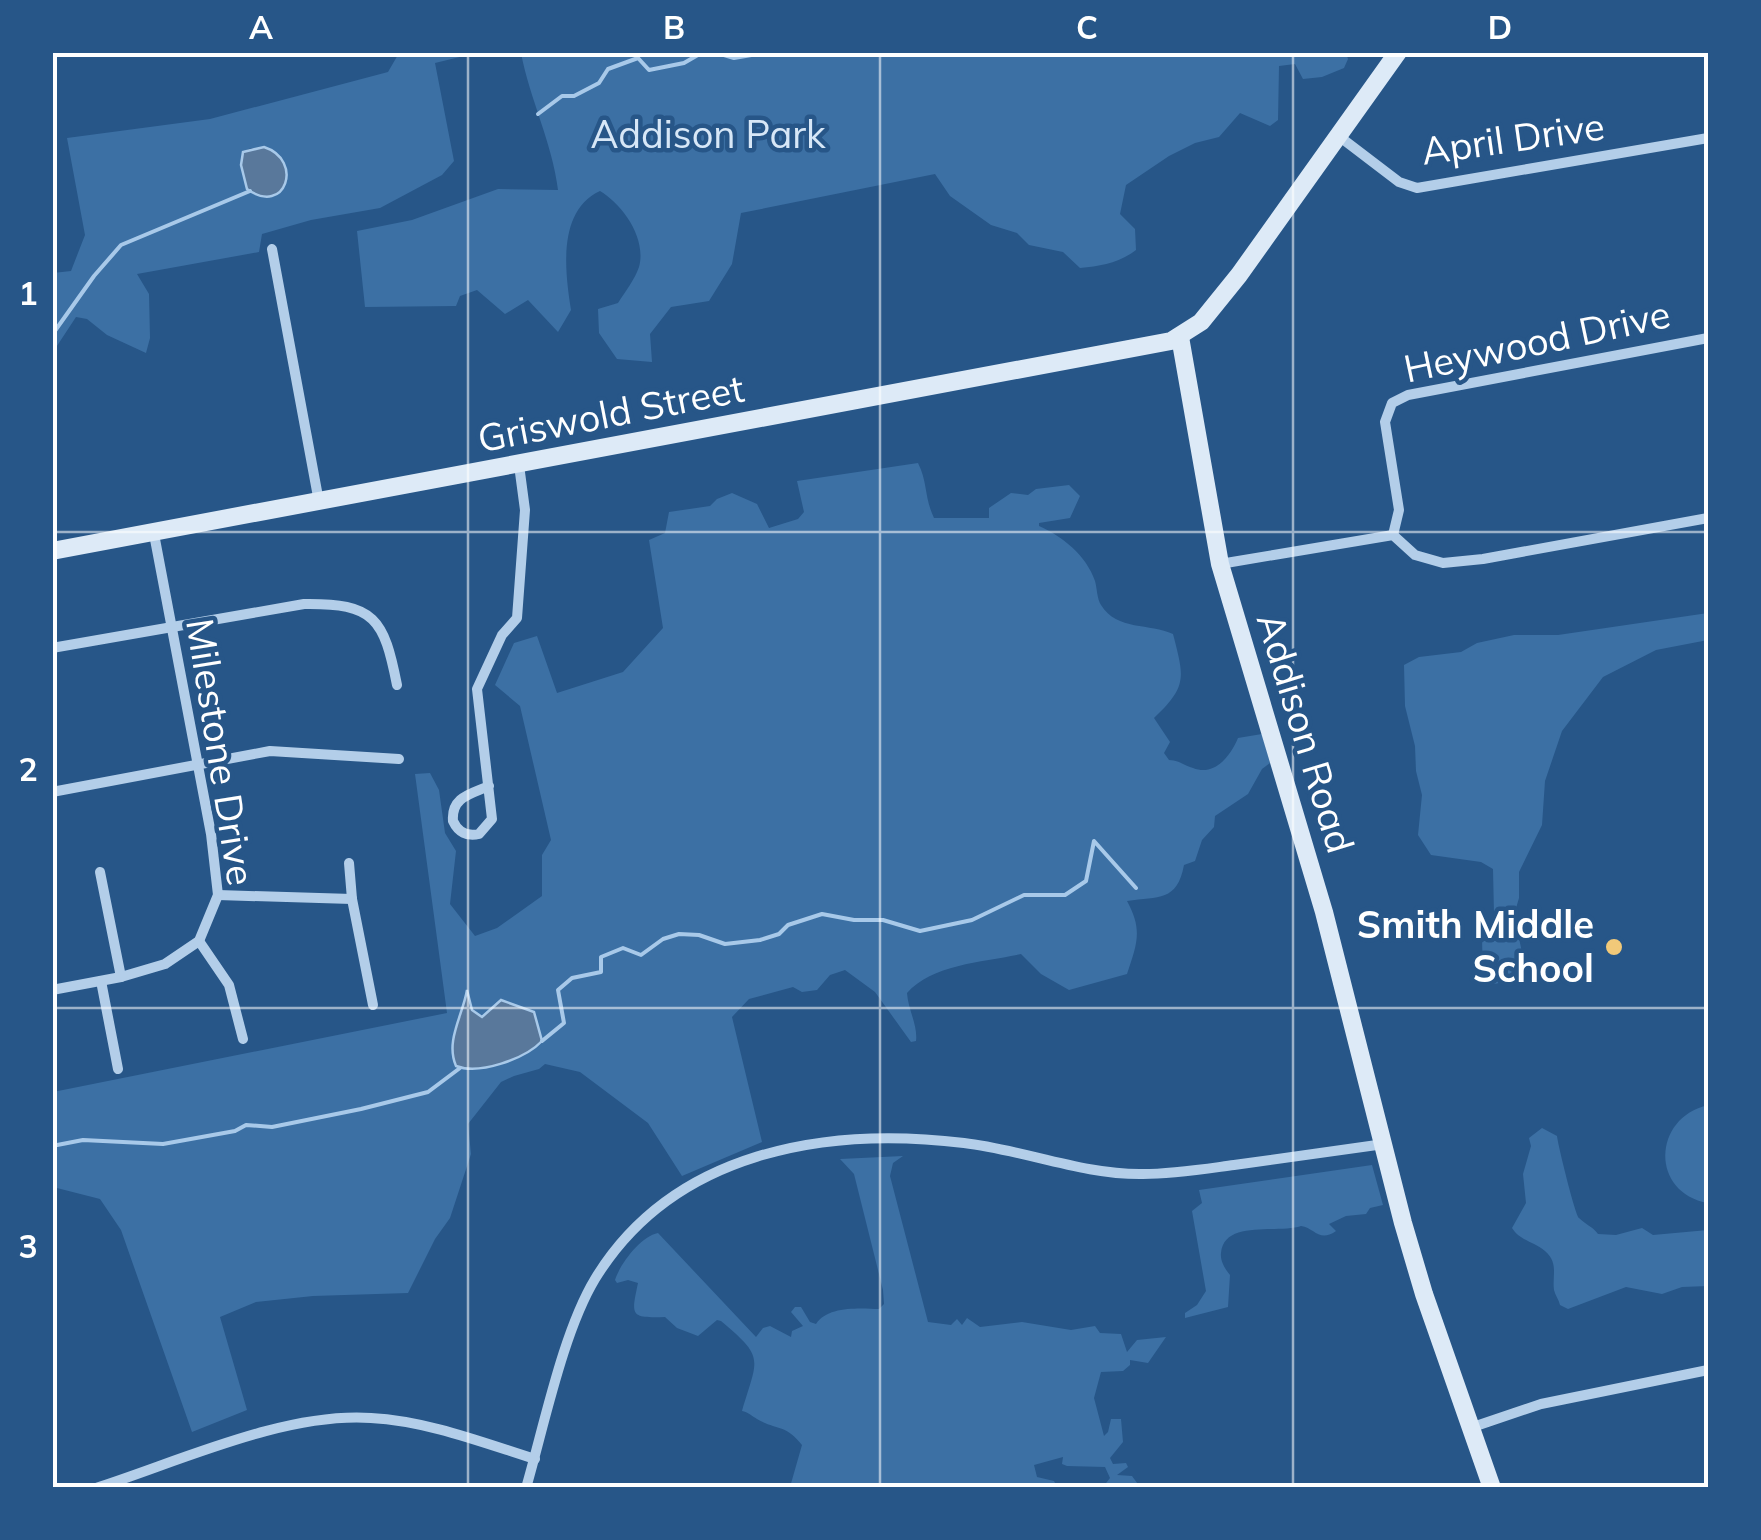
<svg xmlns="http://www.w3.org/2000/svg" width="1761" height="1540" font-family="Mulish,sans-serif">
<style>
.green{fill:#3c70a4;fill-rule:evenodd}
.water{fill:#59789b;stroke:#a8c9e9;stroke-width:2.5}
.lines{fill:none;stroke-linecap:round;stroke-linejoin:round}
.stream{stroke:#a8c9e9;stroke-width:4}
.minor{stroke:#b3cee9;stroke-width:10}
.secondary{stroke:#ddeaf7;stroke-width:18}
.grid{fill:none;stroke:#fff;stroke-width:2.5;stroke-opacity:0.55}
.poi-dot{fill:#f1c979;stroke:#275688;stroke-width:4}
.labels{text-anchor:middle;stroke-width:9;stroke-linejoin:round;paint-order:stroke}
.park-label{font-size:38px;fill:#d7e7f7;stroke:#275688}
.street-label{font-size:38px;fill:#fff;stroke:#275688}
.poi-label{font-size:38px;font-weight:bold;fill:#fff;stroke:#275688;text-anchor:end}
.neatline{fill:none;stroke:#fff;stroke-width:4}
.grid-label{font-size:32px;text-anchor:middle;font-weight:bold;fill:#fff}
</style>
<rect width="100%" height="100%" fill="#275688"/>
<g class="green">
<path d="M399,53H476L435,63L454,161L442,175L380,208L311,220L262,234L259,252L137,274L149,294L150,338L146,353L107,335L87,319L76,317L53,352V273L71,271L85,235L67,138L210,119L388,72ZM251,148L272,150L282,161L284,188C272,198 260,199 247,189L241,165L243,152Z"/>
<path d="M1346,53L1348,59L1344,68L1322,77L1303,79L1295,64L1279,66L1278,120L1270,126L1240,113L1219,137L1195,143L1169,156L1126,185L1120,214L1135,229L1136,250C1119,263 1101,266 1080,268L1063,252L1029,245L1017,233L991,225L950,196L935,174L741,213L732,264L709,301L671,307L650,334L652,362L617,359L599,333L598,309L618,303C625,292 635,279 639,267C647,238 622,204 600,191C557,211 565,272 571,310L558,332L528,300L505,314L477,290L460,296L456,306L365,307L357,231L412,220L498,189L558,190C552,142 530,100 521,53Z"/>
<path d="M918,463C928,483 924,497 934,518H989V508L1011,493L1028,495L1036,489L1069,485L1080,496L1070,518L1039,523V526C1062,536 1086,555 1095,581C1097,588 1097,599 1101,605C1117,631 1150,623 1173,634C1184,677 1188,686 1154,718L1170,742L1164,753L1169,760C1181,761 1183,765 1193,768C1215,777 1231,755 1238,738L1262,734L1270,763L1262,769L1248,794L1215,816L1214,827L1202,840L1195,861L1184,865C1177,902 1159,896 1127,901C1143,930 1137,944 1127,974L1069,990L1041,974L1021,954C984,962 932,964 907,993C908,1009 918,1026 916,1041L911,1042L875,992L845,970L830,975L817,990L802,992L793,987L749,999L732,1017L762,1142L682,1176L648,1123L580,1072L545,1064L539,1069L514,1076L501,1082L468,1124L471,1154L450,1218L435,1239L408,1293L313,1296L256,1302L220,1317L247,1410L192,1432L121,1230L100,1199L53,1187V1092L447,1013L415,774L430,773L439,790L445,833L456,851L450,904L475,936L497,928L542,896V855L551,840L520,706L495,685L514,643L537,636L557,693L623,672L663,628L649,540L665,533L669,512L710,506L717,499L732,493L757,504L769,528L798,519L804,512L797,481ZM468,991L472,1010L479,1016H486L494,1005L456,1066L454,1030L463,1015Z"/>
<polygon points="1708,613 1708,640 1656,650 1603,677 1562,731 1545,781 1542,825 1519,872 1519,898 1514,915 1523,957 1519,979 1494,984 1483,982 1482,937 1494,914 1493,869 1481,862 1431,855 1418,835 1422,795 1416,771 1415,746 1405,706 1404,665 1419,657 1461,652 1477,643 1514,635 1558,635"/>
<path d="M1708,1105V1203C1650,1193 1652,1118 1708,1105Z"/>
<path d="M1542,1128L1557,1136C1558,1145 1575,1214 1579,1218C1586,1225 1592,1226 1598,1234L1616,1235L1642,1228L1653,1235L1708,1230V1286L1682,1287L1662,1294L1626,1287L1568,1309L1560,1305C1559,1300 1555,1295 1554,1290C1552,1276 1559,1263 1545,1251C1534,1241 1520,1241 1512,1228L1526,1203L1523,1174L1531,1146L1529,1138Z"/>
<path d="M903,1156L893,1163L890,1176L928,1322L951,1325L957,1319L962,1325L967,1318L980,1327L1022,1322L1071,1330L1095,1326L1100,1333L1121,1334L1127,1352L1137,1340L1166,1337L1148,1363L1130,1360V1365L1123,1371L1101,1372L1094,1398L1104,1436L1108,1432L1111,1419H1121L1123,1442L1110,1458L1113,1464L1126,1463L1128,1467L1117,1475L1132,1476L1140,1487H1103L1110,1478L1105,1467L1067,1466L1062,1464L1063,1457L1034,1465L1037,1477L1054,1481L1057,1487H790L802,1445C786,1424 776,1430 757,1419C752,1416 748,1412 742,1411C758,1357 765,1358 721,1321L717,1320L698,1336L677,1328L665,1317C630,1318 631,1316 638,1283L628,1280L617,1283L615,1280C620,1264 641,1236 658,1233L756,1337L763,1328L770,1326L791,1337L792,1331L803,1326L791,1312L795,1307H801L810,1322L816,1324C827,1306 859,1308 879,1309L884,1304L883,1290L854,1174L840,1159Z"/>
<path d="M1372,1165L1383,1205L1370,1208L1366,1214L1346,1216L1329,1224L1336,1231C1319,1243 1315,1228 1301,1226C1279,1234 1224,1219 1221,1253C1220,1261 1225,1269 1230,1275L1228,1307L1185,1318V1313L1197,1305L1206,1291L1192,1211L1202,1203L1199,1190Z"/>
</g>
<g class="water">
<path d="M264,147C304,160 286,217 247,189L241,165L243,152Z"/>
<path d="M467,990L472,1010L482,1017L501,1000L534,1012L542,1041C525,1059 479,1075 456,1066C445,1041 463,1015 467,990Z"/>
</g>
<g class="lines">
<g class="stream">
<polyline points="714,52 734,58 763,53"/>
<polyline points="538,114 562,96 574,96 599,83 608,69 638,58 649,70 684,63 703,52"/>
<polyline points="52,335 94,276 121,245 250,191"/>
<polyline points="542,1041 564,1023 558,990 572,978 601,972 601,957 623,948 641,955 663,939 679,934 699,935 725,944 760,940 779,934 788,925 822,914 854,920 883,920 920,931 972,920 1024,895 1065,895 1086,881 1094,841 1136,888"/>
<polyline points="52,1146 83,1140 163,1144 235,1131 246,1125 272,1127 361,1109 428,1092 460,1068"/>
</g>
<g class="minor">
<polyline points="1340,137 1399,182 1417,188 1708,138"/>
<polyline points="272,249 319,502"/>
<polyline points="1393,535 1399,510 1385,422 1392,403 1408,395 1708,338"/>
<polyline points="1220,564 1393,535 1415,555 1443,563 1483,559 1708,518"/>
<path d="M52,648L304,604C375,603 384,619 397,685"/>
<path d="M489,786C471,794 451,797 453,821C458,832 467,837 479,834L492,819L477,689L502,635L517,618L525,510L519,465"/>
<polyline points="52,792 270,751 399,759"/>
<polyline points="349,863 352,899 373,1005"/>
<polyline points="100,872 121,977"/>
<polyline points="218,895 352,899"/>
<polyline points="199,941 229,985 243,1039"/>
<polyline points="101,981 118,1069"/>
<polyline points="52,990 121,977 165,964 199,941 218,895 211,834 154,534"/>
<polyline points="1470,1428 1541,1404 1708,1370"/>
<path d="M96,1488C178,1462 284,1412 371,1418C427,1421 481,1442 535,1459"/>
<path d="M526,1488C544,1426 563,1332 595,1279C673,1151 826,1126 964,1143C1024,1150 1083,1175 1143,1174C1173,1174 1204,1169 1234,1165C1284,1158 1334,1151 1384,1144"/>
</g>
<g class="secondary">
<polyline points="1180,337 1220,564 1324,912 1403,1223 1424,1294 1492,1488"/>
<polyline points="52,551 1171,341 1201,322 1239,275 1398,52"/>
</g>
</g>
<path class="grid" d="M468,52V1488M880,52V1488M1293,52V1488M52,532H1708M52,1008H1708"/>
<circle class="poi-dot" cx="1614" cy="947" r="10"/>
<g class="labels">
<g class="park-label">
<text x="708" y="148">Addison Park</text>
</g>
<g class="street-label">
<text transform="translate(1513 139) rotate(-8)" y="13">April Drive</text>
<text transform="translate(1537 342) rotate(-12)" y="13">Heywood Drive</text>
<text transform="translate(611 414) rotate(-11)" y="13">Griswold Street</text>
<text transform="translate(1305 733) rotate(73)" y="13">Addison Road</text>
<text transform="translate(220 752) rotate(81)" y="13">Milestone Drive</text>
</g>
<g class="poi-label">
<text x="1594" y="938">Smith Middle<tspan x="1594" dy="44">School</tspan></text>
</g>
</g>
<rect width="1761" height="1540" fill="none" stroke="#275688" stroke-width="110"/>
<rect x="55" y="55" width="1651" height="1430" class="neatline"/>
<g class="grid-label">
<text x="261" y="39">A</text>
<text x="674" y="39">B</text>
<text x="1087" y="39">C</text>
<text x="1500" y="39">D</text>
<text x="28" y="305">1</text>
<text x="28" y="781">2</text>
<text x="28" y="1258">3</text>
</g>
</svg>
